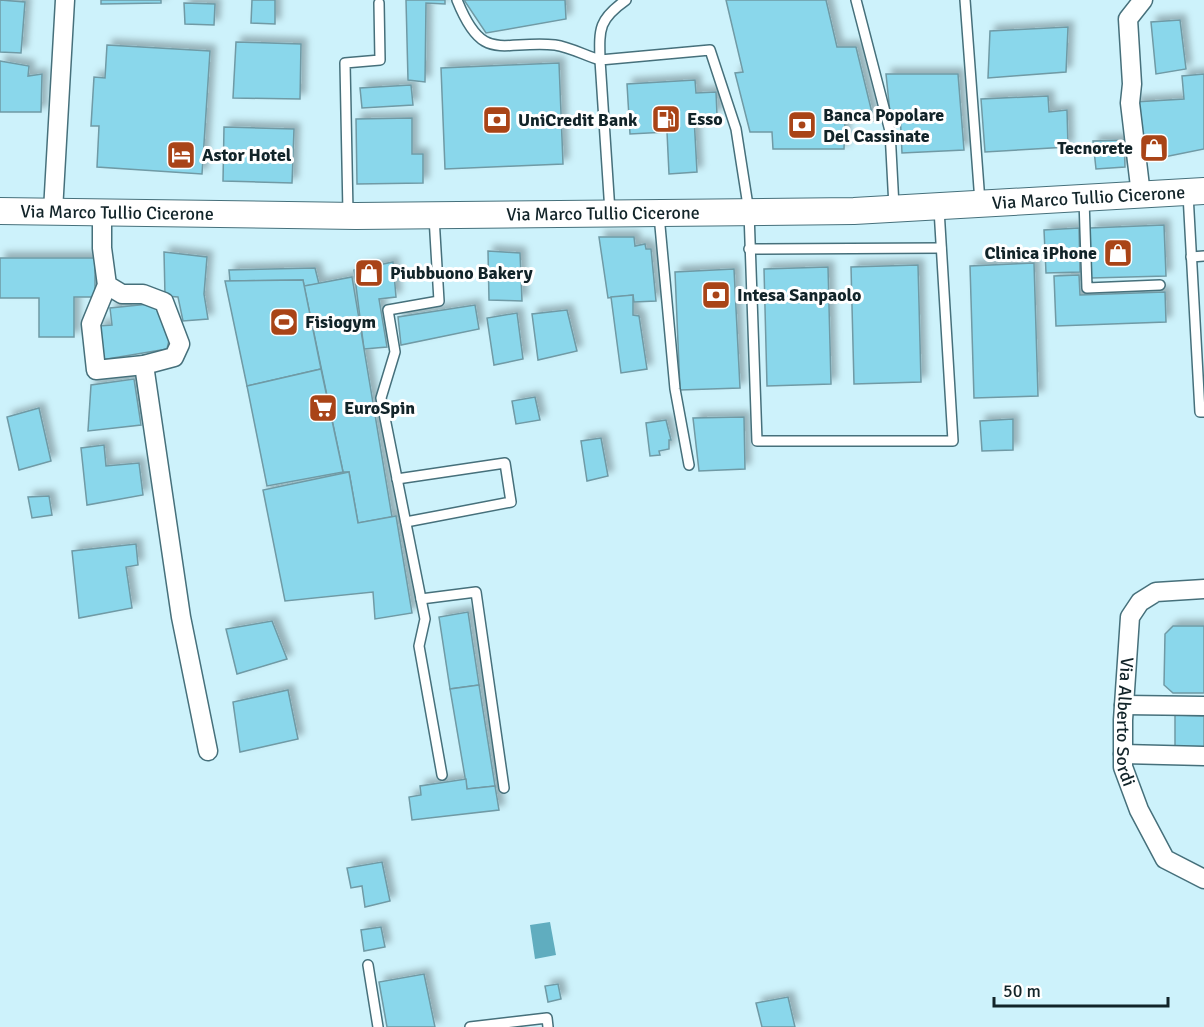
<svg xmlns="http://www.w3.org/2000/svg" width="1204" height="1027" font-family="Signika,sans-serif">
<style>
.water{fill:#60adbf}
.building{fill:#8ad7eb;stroke:#6f9aa5;stroke-width:1.5;filter:url(#shadow)}
.lines{fill:none;stroke-linecap:round;stroke-linejoin:round}
.lane-casing{stroke:#46707b;stroke-width:12}
.street-casing{stroke:#46707b;stroke-width:21}
.secondary-casing{stroke:#46707b;stroke-width:28}
.lane{stroke:#fff;stroke-width:9}
.street{stroke:#fff;stroke-width:18}
.secondary{stroke:#fff;stroke-width:26}
.labels{text-anchor:middle;stroke-width:6;stroke-linejoin:round;paint-order:stroke}
.poi-label{font-size:18px;font-weight:bold;fill:#122429;stroke:#fff;text-anchor:start}
.street-label{font-size:18px;fill:#122429;stroke:#fff}
</style>
<defs>
<filter id="shadow"><feDropShadow dx="5.5" dy="-5.5" stdDeviation="3" flood-color="#0004"/></filter>
</defs>
<rect width="100%" height="100%" fill="#cdf2fb"/>
<polygon class="water" points="550,922 556,955 535,959 530,925"/>
<g class="building">
<polygon points="0,0 25,2 21,53 0,52"/>
<polygon points="101,0 161,0 161,3 101,4"/>
<polygon points="252,0 275,0 275,24 251,23"/>
<polygon points="406,0 445,0 445,4 426,3 425,82 408,80"/>
<polygon points="464,0 565,0 566,19 486,33"/>
<polygon points="726,0 826,0 837,47 856,47 874,121 845,122 844,149 773,149 772,132 750,132 735,73 743,72"/>
<polygon points="184,3 215,4 214,25 185,24"/>
<polygon points="1180,20 1186,69 1156,74 1151,22"/>
<polygon points="1068,27 1066,72 988,78 990,31"/>
<polygon points="236,42 301,44 300,99 233,98"/>
<polygon points="107,45 210,51 202,174 97,167 99,126 91,126 94,77 105,78"/>
<polygon points="0,61 29,66 28,76 42,74 41,112 0,112"/>
<polygon points="559,63 563,164 445,169 441,68"/>
<polygon points="886,74 958,74 964,150 902,153 900,112 890,113"/>
<polygon points="1204,74 1204,149 1144,161 1134,102 1184,99 1182,76"/>
<polygon points="695,80 696,93 716,92 717,115 694,117 697,172 669,174 667,132 630,134 627,84"/>
<polygon points="411,85 413,105 362,108 360,88"/>
<polygon points="1048,96 1049,112 1067,110 1068,147 985,152 981,99"/>
<polygon points="412,118 412,154 423,154 423,183 357,184 356,119"/>
<polygon points="224,127 294,129 292,183 223,181"/>
<polygon points="1124,140 1125,167 1096,169 1093,141"/>
<polygon points="1164,225 1166,276 1091,278 1090,228"/>
<polygon points="1079,228 1080,272 1046,273 1044,230"/>
<polygon points="599,237 634,237 635,246 645,244 646,249 651,249 656,301 634,302 633,295 608,298"/>
<polygon points="488,251 520,253 522,301 489,300"/>
<polygon points="164,252 207,257 204,294 208,319 183,321 178,297 165,296"/>
<polygon points="0,258 95,258 95,297 74,297 74,337 39,337 39,298 0,298"/>
<polygon points="393,262 396,297 379,299 387,347 364,349 354,270"/>
<polygon points="1034,263 1038,396 974,398 970,266"/>
<polygon points="918,265 921,382 854,384 851,267"/>
<polygon points="828,267 831,384 767,386 764,269"/>
<polygon points="315,268 319,284 304,286 303,280 230,281 229,270"/>
<polygon points="734,269 740,388 680,390 675,272"/>
<polygon points="1079,275 1080,295 1165,292 1166,322 1056,326 1054,276"/>
<polygon points="352,277 392,517 358,523 349,472 343,472 304,286"/>
<polygon points="303,280 321,369 247,386 225,281"/>
<polygon points="633,295 633,315 639,316 647,369 621,373 611,297"/>
<polygon points="159,303 170,336 167,349 101,360 98,326 112,325 110,308"/>
<polygon points="475,305 479,329 401,345 398,317"/>
<polygon points="567,310 577,351 538,360 532,314"/>
<polygon points="517,313 523,359 494,365 487,318"/>
<polygon points="321,369 343,472 267,486 247,386"/>
<polygon points="134,379 141,425 88,431 91,385"/>
<polygon points="535,397 540,420 516,424 512,401"/>
<polygon points="39,408 51,461 19,470 7,417"/>
<polygon points="744,417 745,469 699,471 693,418"/>
<polygon points="1013,419 1013,450 982,451 980,421"/>
<polygon points="666,420 671,440 669,440 669,449 659,451 660,455 650,456 646,423"/>
<polygon points="601,438 608,476 587,481 581,441"/>
<polygon points="104,445 106,466 139,463 143,495 87,505 81,448"/>
<polygon points="349,472 358,523 396,516 412,613 375,619 373,592 285,601 263,490"/>
<polygon points="49,496 52,515 32,518 28,497"/>
<polygon points="136,544 138,565 126,567 132,608 79,618 72,551"/>
<polygon points="468,612 479,685 450,689 439,617"/>
<polygon points="272,621 287,659 237,674 226,629"/>
<polygon points="1173,626 1204,626 1204,693 1173,693 1164,685 1165,634"/>
<polygon points="479,685 495,786 467,789 450,689"/>
<polygon points="288,690 298,739 240,752 233,702"/>
<polygon points="1175,715 1204,716 1204,747 1175,747"/>
<polygon points="466,779 467,789 495,786 499,810 412,820 409,797 421,795 420,786"/>
<polygon points="382,862 390,901 365,907 362,886 351,888 347,868"/>
<polygon points="381,927 385,947 364,951 361,930"/>
<polygon points="424,974 435,1027 387,1027 379,982"/>
<polygon points="558,984 561,999 548,1002 545,986"/>
<polygon points="788,997 795,1027 762,1027 756,1003"/>
</g>
<g class="lines">
<g class="lane-casing">
<g id="lane">
<path d="M457,0C483,65 501,40 555,45C570,47 586,56 600,60C599,28 599,19 626,0"/>
<polyline points="856,0 890,131 894,207"/>
<polyline points="965,0 980,202"/>
<polyline points="1188,194 1200,412 1204,412"/>
<polyline points="1084,200 1087,288 1160,285"/>
<polyline points="610,212 600,60 710,50 736,129 749,212 757,441 953,441 939,209"/>
<polyline points="348,213 345,63 380,60 379,3"/>
<polyline points="659,215 675,389 689,465"/>
<polyline points="434,217 439,301 388,310 395,352 381,398 425,619 419,646 442,775"/>
<polyline points="749,249 941,248"/>
<polyline points="1191,257 1204,256"/>
<polyline points="397,479 505,463 511,502 406,522"/>
<polyline points="421,599 476,592 504,788"/>
<polyline points="368,965 378,1027"/>
<polyline points="470,1027 547,1018 548,1027"/>
</g>
</g>
<g class="street-casing">
<g id="street">
<polyline points="1141,195 1130,103 1132,84 1128,19 1143,0"/>
<polyline points="102,210 102,248 107,285 91,324 96,370 144,365 174,357 180,344 164,302 143,294 122,294 107,285"/>
<polyline points="53,211 65,0"/>
<polyline points="144,365 181,617 208,751"/>
<path id="s1" d="M1204,589L1156,592L1140,602L1130,617L1123,720V767L1139,810L1165,859L1204,879"/>
<polyline points="1124,705 1204,706"/>
<polyline points="1123,754 1204,756"/>
</g>
</g>
<g class="secondary-casing">
<g id="secondary">
<path id="s2" d="M0,211L356,216L854,211L1204,191"/>
</g>
</g>
<use href="#lane" class="lane"/>
<use href="#street" class="street"/>
<use href="#secondary" class="secondary"/>
</g>
<defs>
<g id="fuel-square" transform="scale(1.5)"><rect x="-9" y="-9" width="18" height="18" rx="4" fill="#a94417" stroke="#fff"/><path d="M-5.5-6h7V0h2V4h1.3V-2.5L3-4.5l.8-.8L6-3V5H2.5V1h-1V6h-7ZM-4.2-4.7v3.2H.2V-4.7Z" fill="#fff"/></g>
<g id="bank-square" transform="scale(1.5)"><rect x="-9" y="-9" width="18" height="18" rx="4" fill="#a94417" stroke="#fff"/><path d="M-6-4H6V4H-6ZM0-2.3a2.3 2.3 0 1 0 0 4.6a2.3 2.3 0 1 0 0-4.6Z" fill="#fff"/></g>
<g id="shop-square" transform="scale(1.5)"><rect x="-9" y="-9" width="18" height="18" rx="4" fill="#a94417" stroke="#fff"/><path d="M-5-2.5h2.3a2.7 3.5 0 0 1 5.4 0H5L5.5 6h-11ZM-1.5-2.5h3a1.5 2.3 0 0 0-3 0Z" fill="#fff"/></g>
<g id="hotel-square" transform="scale(1.5)"><rect x="-9" y="-9" width="18" height="18" rx="4" fill="#a94417" stroke="#fff"/><path d="M-6-4.5h1.5V1H6V5H4.5V3h-9V5H-6ZM-4 0a1.8 1.8 0 1 1 3.6 0ZM.5 0V-2.5h3Q6-2.5 6 0Z" fill="#fff"/></g>
<g id="stadium-square" transform="scale(1.5)"><rect x="-9" y="-9" width="18" height="18" rx="4" fill="#a94417" stroke="#fff"/><path d="M0-5a6.5 5 0 1 0 0 10a6.5 5 0 1 0 0-10ZM-3.5-1.8h7v3.6h-7Z" fill="#fff"/></g>
<g id="supermarket-square" transform="scale(1.5)"><rect x="-9" y="-9" width="18" height="18" rx="4" fill="#a94417" stroke="#fff"/><path d="M-6-5.5h2.5l.6 2H6L4.5 2H-2.5L-4.4-4H-6ZM-1.5 3.2a1.3 1.3 0 1 0 .1 0ZM3 3.2a1.3 1.3 0 1 0 .1 0Z" fill="#fff"/></g>
</defs>
<g fill-rule="evenodd">
<use href="#fuel-square" x="666" y="119"/>
<use href="#bank-square" x="497" y="120"/>
<use href="#bank-square" x="802" y="125"/>
<use href="#shop-square" x="1154" y="148"/>
<use href="#hotel-square" x="181" y="155"/>
<use href="#shop-square" x="1118" y="253"/>
<use href="#shop-square" x="369" y="273"/>
<use href="#bank-square" x="716" y="295"/>
<use href="#stadium-square" x="284" y="322"/>
<use href="#supermarket-square" x="323" y="408"/>
</g>
<g class="labels">
<g class="poi-label">
<text x="823" y="121">Banca Popolare<tspan x="823" dy="21">Del Cassinate</tspan></text>
<text x="687" y="125">Esso</text>
<text x="518" y="126">UniCredit Bank</text>
<text x="1133" y="154" text-anchor="end">Tecnorete</text>
<text x="202" y="161">Astor Hotel</text>
<text x="1097" y="259" text-anchor="end">Clinica iPhone</text>
<text x="390" y="279">Piubbuono Bakery</text>
<text x="737" y="301">Intesa Sanpaolo</text>
<text x="305" y="328">Fisiogym</text>
<text x="344" y="414">EuroSpin</text>
</g>
<g class="street-label">
<text dy="6" stroke="none"><textPath href="#s2" startOffset="1089">Via Marco Tullio Cicerone</textPath></text>
<text dy="6" stroke="none"><textPath href="#s2" startOffset="117">Via Marco Tullio Cicerone</textPath></text>
<text dy="6" stroke="none"><textPath href="#s2" startOffset="603">Via Marco Tullio Cicerone</textPath></text>
<text dy="6" stroke="none"><textPath href="#s1" startOffset="190">Via Alberto Sordi</textPath></text>
</g>
</g>
<path d="M994 997v9h174v-9" fill="none" stroke="#122429" stroke-width="3"/>
<text x="1003" y="997" font-size="18" fill="#122429" stroke="#ffffff" stroke-width="4.5" paint-order="stroke">50 m</text>
</svg>
